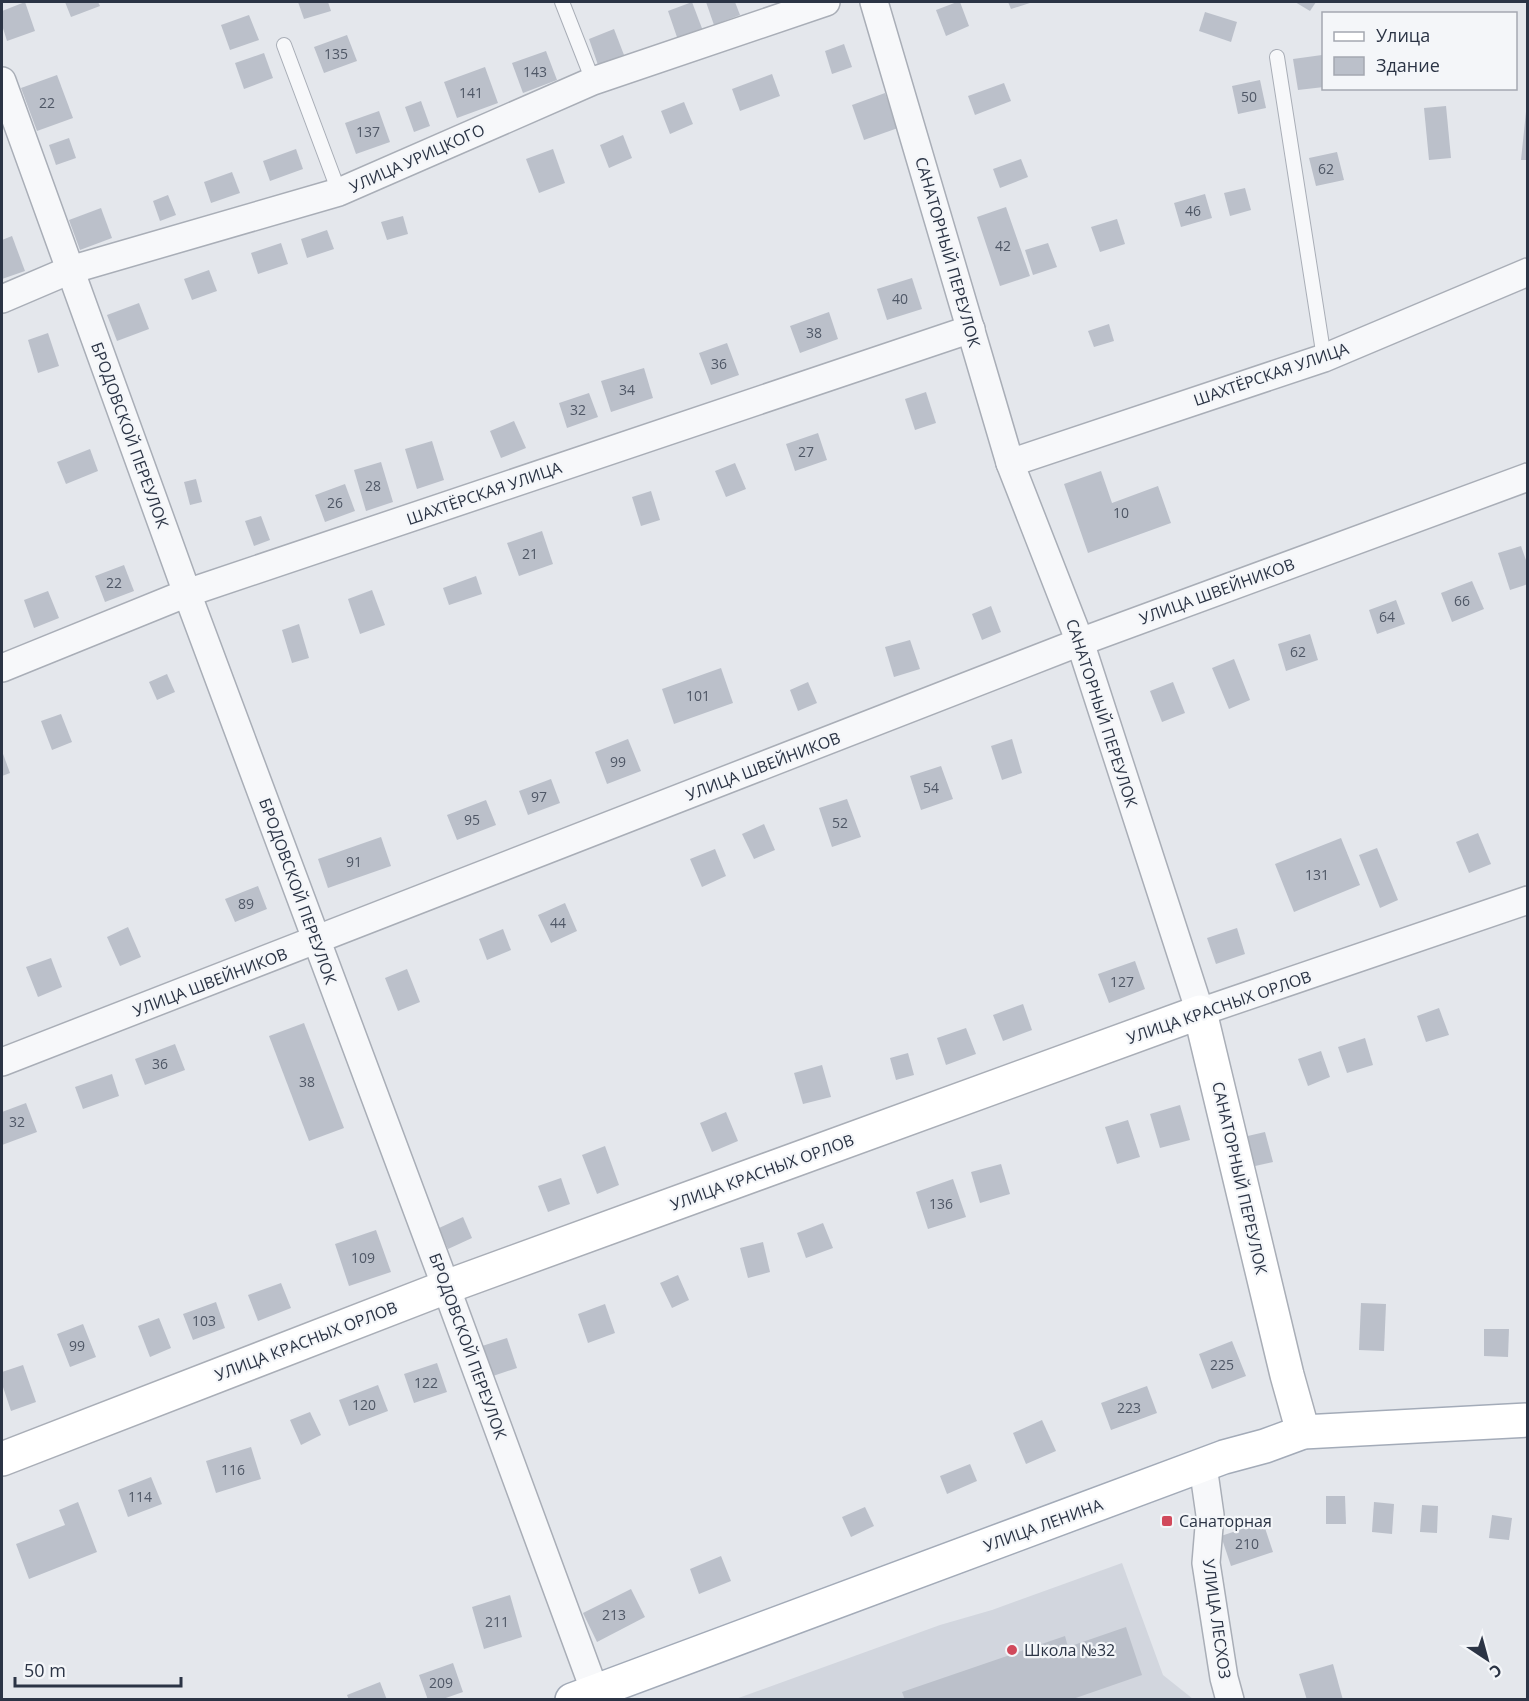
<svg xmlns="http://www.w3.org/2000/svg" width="1529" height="1701" font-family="'Open Sans',sans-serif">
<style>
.built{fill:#d2d6de}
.building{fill:#bbc0ca}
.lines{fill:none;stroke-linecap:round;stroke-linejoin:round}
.lane-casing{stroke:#a9aeb7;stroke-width:16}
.street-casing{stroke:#a9aeb7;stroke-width:30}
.secondary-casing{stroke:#a9aeb7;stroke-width:36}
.primary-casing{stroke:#a3abb8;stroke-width:36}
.lane{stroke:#f7f8fa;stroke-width:14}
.street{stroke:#f7f8fa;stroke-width:27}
.secondary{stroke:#fff;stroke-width:33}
.primary{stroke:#fff;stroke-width:33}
.poi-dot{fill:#d1495b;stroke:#f4f6f9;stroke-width:2}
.labels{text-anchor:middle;stroke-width:4.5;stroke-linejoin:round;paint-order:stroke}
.number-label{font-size:14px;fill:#4f5766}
.street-label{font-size:16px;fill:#2b3445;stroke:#f4f6f9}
.poi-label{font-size:16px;fill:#2b3445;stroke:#f4f6f9;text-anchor:start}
</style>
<rect width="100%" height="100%" fill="#e4e7ec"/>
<polygon class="built" points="1122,1563 1163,1675 1193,1699 733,1700 940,1625 992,1610"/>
<g class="building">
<polygon points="25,2 35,31 7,41 2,25 2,11"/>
<polygon points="65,2 98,2 100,6 71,17"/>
<polygon points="298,2 328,2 331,11 304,19"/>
<polygon points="692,2 703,31 678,40 668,11"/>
<polygon points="706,2 735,2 740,15 714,25"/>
<polygon points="957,2 960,2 969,26 946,36 936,10"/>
<polygon points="1008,2 1033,2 1011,9"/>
<polygon points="1295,2 1316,2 1310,11"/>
<polygon points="1205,12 1237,22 1231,42 1199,31"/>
<polygon points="249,15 259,40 230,50 221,25"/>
<polygon points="614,29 624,55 598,65 589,39"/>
<polygon points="347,35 357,61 324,73 314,47"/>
<polygon points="844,44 852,67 832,74 825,51"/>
<polygon points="546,51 557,80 523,93 512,63"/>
<polygon points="264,53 273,78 244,89 235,63"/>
<polygon points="1322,55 1324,87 1298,90 1293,59"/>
<polygon points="485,67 498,103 457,118 444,82"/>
<polygon points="772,74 780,96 740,111 732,89"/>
<polygon points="57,75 73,118 37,131 21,88"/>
<polygon points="1260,80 1266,108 1238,114 1232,86"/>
<polygon points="1004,83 1011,101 975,115 968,96"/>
<polygon points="885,93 898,128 864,140 852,105"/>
<polygon points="421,101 430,126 414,132 405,107"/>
<polygon points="684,102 693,124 670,134 661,111"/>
<polygon points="1446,106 1451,158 1429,160 1424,108"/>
<polygon points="379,111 390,142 356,154 345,123"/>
<polygon points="1526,112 1528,113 1528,160 1521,160"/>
<polygon points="623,135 632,158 609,168 600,145"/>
<polygon points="69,138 76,158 56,165 49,145"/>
<polygon points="296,149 303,169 270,181 263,161"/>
<polygon points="553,149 565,183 539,193 526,159"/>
<polygon points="1337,152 1344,180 1316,186 1309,158"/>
<polygon points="1021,159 1028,177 1000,188 993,169"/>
<polygon points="232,172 240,193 211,203 204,182"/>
<polygon points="1245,188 1251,210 1230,216 1224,193"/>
<polygon points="1205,194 1212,218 1181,227 1174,203"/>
<polygon points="168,195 176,215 160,221 153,201"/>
<polygon points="1006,207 1030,276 1000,286 977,217"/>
<polygon points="101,208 112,238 80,250 69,220"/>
<polygon points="403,216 408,234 387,240 381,222"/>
<polygon points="1117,219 1125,244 1100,252 1091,227"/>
<polygon points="327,230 334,249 307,258 301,239"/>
<polygon points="12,236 25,271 2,279 2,240"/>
<polygon points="281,243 288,264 258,274 251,253"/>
<polygon points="1048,243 1057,267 1033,275 1025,250"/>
<polygon points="209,270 217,291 192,300 184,279"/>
<polygon points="912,278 922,309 887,320 877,289"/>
<polygon points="139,303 149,329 117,341 107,315"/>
<polygon points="829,312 838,339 800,353 790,326"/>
<polygon points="1109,324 1114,341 1094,347 1088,331"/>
<polygon points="48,333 59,366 38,373 28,340"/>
<polygon points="727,343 739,375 711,385 699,353"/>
<polygon points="644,368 653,398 611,412 601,381"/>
<polygon points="926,392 936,423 915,430 905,399"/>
<polygon points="589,393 598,417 567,428 559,403"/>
<polygon points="514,421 526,448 501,458 490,431"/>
<polygon points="818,433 827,460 795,471 786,444"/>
<polygon points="432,441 444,480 417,489 405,449"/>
<polygon points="90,449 98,471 66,484 57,462"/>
<polygon points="381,462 393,502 366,511 354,470"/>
<polygon points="735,463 746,489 726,497 715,471"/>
<polygon points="1101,471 1112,503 1158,486 1171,523 1088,553 1064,484"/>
<polygon points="196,479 202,502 190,505 184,482"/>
<polygon points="345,484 355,511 325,522 315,495"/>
<polygon points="651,491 660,520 641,526 632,497"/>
<polygon points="261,516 270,540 254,546 245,521"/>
<polygon points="542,531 553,564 519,576 507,543"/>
<polygon points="1521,546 1528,566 1528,584 1510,590 1498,553"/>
<polygon points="124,565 134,591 105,602 95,576"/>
<polygon points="476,576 482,594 449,605 443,588"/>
<polygon points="1472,581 1484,609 1452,622 1441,593"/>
<polygon points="372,590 385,625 360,634 348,599"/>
<polygon points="48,591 59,618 34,628 24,600"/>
<polygon points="1396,600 1405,624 1377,634 1369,610"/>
<polygon points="991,606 1001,632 982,640 972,614"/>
<polygon points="299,624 309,658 292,663 282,630"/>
<polygon points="1310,634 1318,660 1286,671 1278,644"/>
<polygon points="910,640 920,669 894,677 885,647"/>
<polygon points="1234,659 1250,700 1229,709 1212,668"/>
<polygon points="721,668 733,703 674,724 662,689"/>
<polygon points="167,674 175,692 157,700 149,682"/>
<polygon points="808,682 817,703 798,711 790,690"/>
<polygon points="1173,682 1185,713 1162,722 1150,691"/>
<polygon points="61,714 72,742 52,750 41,721"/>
<polygon points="628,739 641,771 607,784 595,752"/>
<polygon points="1012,739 1022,773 1002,780 991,746"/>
<polygon points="2,751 10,773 2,776"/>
<polygon points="941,766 953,799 921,810 910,776"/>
<polygon points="551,779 560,803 528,815 519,791"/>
<polygon points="847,799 861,837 832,847 819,808"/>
<polygon points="486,800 496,825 457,840 447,815"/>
<polygon points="764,824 775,850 754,859 742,834"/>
<polygon points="1478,833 1491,864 1469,873 1456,842"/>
<polygon points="381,837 391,866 328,888 318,859"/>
<polygon points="1341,838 1360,885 1294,912 1275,864"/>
<polygon points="1377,848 1398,900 1380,908 1359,855"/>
<polygon points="715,849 726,876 702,887 690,859"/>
<polygon points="258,886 267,909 235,922 225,899"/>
<polygon points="565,903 577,931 551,943 538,915"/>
<polygon points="128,927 141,957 120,966 107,937"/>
<polygon points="1237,928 1245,954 1216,964 1207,938"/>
<polygon points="503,929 511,950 487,960 479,939"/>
<polygon points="51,958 62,987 38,997 26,967"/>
<polygon points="1135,961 1145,989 1109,1003 1098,974"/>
<polygon points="407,969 420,1002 398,1011 385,978"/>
<polygon points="1023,1004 1032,1030 1003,1041 993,1015"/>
<polygon points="1439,1008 1449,1035 1426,1042 1417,1016"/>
<polygon points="304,1023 344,1128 309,1141 269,1036"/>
<polygon points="966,1028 976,1054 946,1065 937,1038"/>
<polygon points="1365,1038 1373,1065 1347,1073 1338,1047"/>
<polygon points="175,1044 185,1070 145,1085 135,1059"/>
<polygon points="1321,1051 1330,1077 1308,1086 1298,1059"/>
<polygon points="908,1053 914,1075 896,1080 890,1058"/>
<polygon points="822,1065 831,1097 803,1104 794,1073"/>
<polygon points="112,1074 119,1096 83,1109 75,1087"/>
<polygon points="26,1103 37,1132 2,1145 2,1112"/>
<polygon points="1180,1105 1190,1140 1160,1148 1150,1114"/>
<polygon points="726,1112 738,1141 712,1152 700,1123"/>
<polygon points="1128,1120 1140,1157 1117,1164 1105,1127"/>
<polygon points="1265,1132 1273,1162 1246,1168 1239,1138"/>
<polygon points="605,1146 619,1185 597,1194 582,1155"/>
<polygon points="1001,1164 1010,1194 980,1203 971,1172"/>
<polygon points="561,1178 570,1204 548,1212 538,1186"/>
<polygon points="953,1179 966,1217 928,1229 916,1192"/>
<polygon points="463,1217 472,1238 448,1249 439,1228"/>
<polygon points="823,1223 833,1248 806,1258 797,1233"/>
<polygon points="376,1230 391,1272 349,1286 335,1244"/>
<polygon points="763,1242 770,1272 748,1278 740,1248"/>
<polygon points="678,1275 689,1300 672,1308 660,1283"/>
<polygon points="281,1283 291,1308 258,1321 248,1295"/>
<polygon points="216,1302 225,1328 193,1340 183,1314"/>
<polygon points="1361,1303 1386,1304 1384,1351 1359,1350"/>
<polygon points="605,1304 615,1333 588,1343 578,1314"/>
<polygon points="159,1318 171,1348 150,1357 138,1326"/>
<polygon points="83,1324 96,1357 70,1367 57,1334"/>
<polygon points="1484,1329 1509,1329 1508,1357 1484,1356"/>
<polygon points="507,1338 517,1368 490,1377 479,1347"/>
<polygon points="1232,1341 1246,1376 1212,1389 1199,1354"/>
<polygon points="437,1363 447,1392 414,1403 404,1374"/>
<polygon points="23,1365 36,1402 11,1411 2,1384 2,1372"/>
<polygon points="378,1385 388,1411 349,1426 339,1400"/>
<polygon points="1147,1386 1157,1413 1111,1430 1101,1403"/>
<polygon points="310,1412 321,1435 301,1445 290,1420"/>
<polygon points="1042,1420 1056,1451 1026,1464 1013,1433"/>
<polygon points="251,1447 261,1479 216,1493 206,1461"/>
<polygon points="970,1464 977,1481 947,1494 940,1476"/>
<polygon points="151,1477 162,1504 128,1517 118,1490"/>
<polygon points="1326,1496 1345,1496 1346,1524 1326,1524"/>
<polygon points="78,1502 97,1552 29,1579 16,1544 65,1525 59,1510"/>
<polygon points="1374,1502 1394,1504 1392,1534 1372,1532"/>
<polygon points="1422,1505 1438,1506 1437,1533 1420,1532"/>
<polygon points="865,1507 874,1526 851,1537 842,1517"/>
<polygon points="1492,1515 1512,1518 1509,1540 1489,1538"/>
<polygon points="1263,1522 1273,1552 1231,1566 1221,1536"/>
<polygon points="721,1556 731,1581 699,1594 690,1569"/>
<polygon points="631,1589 645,1617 597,1642 583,1613"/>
<polygon points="510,1595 522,1637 484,1649 472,1607"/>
<polygon points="1126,1627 1142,1675 1070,1700 905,1700 902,1692 1065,1636 1068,1647"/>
<polygon points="453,1663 463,1692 440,1700 428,1700 419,1675"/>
<polygon points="1333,1664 1343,1700 1307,1700 1299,1674"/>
<polygon points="380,1682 387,1700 349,1700 347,1695"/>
</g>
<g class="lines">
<g class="lane-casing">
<g id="lane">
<polyline points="562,2 593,81"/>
<polyline points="284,45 339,192"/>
<polyline points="1277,57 1324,358"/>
</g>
</g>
<g class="street-casing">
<g id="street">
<polyline points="874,2 1010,463 1080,642 1200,1012 1528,900"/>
<polyline points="2,81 187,593 446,1287 598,1700"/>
<polyline points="2,299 70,270 339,192 593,81 826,2"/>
<polyline points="1010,463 1324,358 1528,272"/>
<polyline points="2,668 187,593 971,329"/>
<polyline points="2,1062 1080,642 1528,477"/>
<polyline points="1203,1466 1210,1515 1206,1563 1224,1678 1230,1700"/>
</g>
</g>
<g class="secondary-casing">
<polyline id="secondary" points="2,1459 446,1287 1200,1012 1287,1375 1303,1432"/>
</g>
<g class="primary-casing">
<polyline id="primary" points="572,1700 1224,1457 1265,1446 1303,1432 1528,1420"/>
</g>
<use href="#lane" class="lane"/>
<use href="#street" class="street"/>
<use href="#secondary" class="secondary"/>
<use href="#primary" class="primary"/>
</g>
<g class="poi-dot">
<rect x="1161" y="1515" width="12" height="12" rx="3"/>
<circle cx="1012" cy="1650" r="6"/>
</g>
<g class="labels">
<g class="number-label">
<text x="336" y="59">135</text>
<text x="535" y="77">143</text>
<text x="471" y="98">141</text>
<text x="1249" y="102">50</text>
<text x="47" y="108">22</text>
<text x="368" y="137">137</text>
<text x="1326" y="174">62</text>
<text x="1193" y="216">46</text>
<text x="1003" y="251">42</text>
<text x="900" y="304">40</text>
<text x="814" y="338">38</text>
<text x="719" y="369">36</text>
<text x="627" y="395">34</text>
<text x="578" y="415">32</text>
<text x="806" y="457">27</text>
<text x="373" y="491">28</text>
<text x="335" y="508">26</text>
<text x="1121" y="518">10</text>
<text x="530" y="559">21</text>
<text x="114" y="588">22</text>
<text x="1462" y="606">66</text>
<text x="1387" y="622">64</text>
<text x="1298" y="657">62</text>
<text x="698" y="701">101</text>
<text x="618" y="767">99</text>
<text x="931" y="793">54</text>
<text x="539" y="802">97</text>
<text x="472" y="825">95</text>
<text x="840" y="828">52</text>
<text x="354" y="867">91</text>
<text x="1317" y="880">131</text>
<text x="246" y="909">89</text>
<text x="558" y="928">44</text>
<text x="1122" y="987">127</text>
<text x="160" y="1069">36</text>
<text x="307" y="1087">38</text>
<text x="17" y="1127">32</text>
<text x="941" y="1209">136</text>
<text x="363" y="1263">109</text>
<text x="204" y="1326">103</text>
<text x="77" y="1351">99</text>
<text x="1222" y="1370">225</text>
<text x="426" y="1388">122</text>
<text x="364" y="1410">120</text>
<text x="1129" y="1413">223</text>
<text x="233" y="1475">116</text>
<text x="140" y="1502">114</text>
<text x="1247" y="1549">210</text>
<text x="614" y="1620">213</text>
<text x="497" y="1627">211</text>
<text x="441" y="1688">209</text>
</g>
<g class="street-label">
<text transform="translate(417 158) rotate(-24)" y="6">УЛИЦА УРИЦКОГО</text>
<text transform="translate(948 252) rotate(74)" y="6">САНАТОРНЫЙ ПЕРЕУЛОК</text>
<text transform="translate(1271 374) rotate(-19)" y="6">ШАХТЁРСКАЯ УЛИЦА</text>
<text transform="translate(130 435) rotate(70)" y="6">БРОДОВСКОЙ ПЕРЕУЛОК</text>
<text transform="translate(484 493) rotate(-19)" y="6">ШАХТЁРСКАЯ УЛИЦА</text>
<text transform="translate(1217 591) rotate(-20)" y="6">УЛИЦА ШВЕЙНИКОВ</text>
<text transform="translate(1102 713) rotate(72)" y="6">САНАТОРНЫЙ ПЕРЕУЛОК</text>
<text transform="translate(763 766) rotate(-21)" y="6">УЛИЦА ШВЕЙНИКОВ</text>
<text transform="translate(298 891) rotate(70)" y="6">БРОДОВСКОЙ ПЕРЕУЛОК</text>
<text transform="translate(210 982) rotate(-21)" y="6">УЛИЦА ШВЕЙНИКОВ</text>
<text transform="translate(1219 1007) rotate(-19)" y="6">УЛИЦА КРАСНЫХ ОРЛОВ</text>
<text transform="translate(762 1172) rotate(-20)" y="6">УЛИЦА КРАСНЫХ ОРЛОВ</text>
<text transform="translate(1240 1178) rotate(77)" y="6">САНАТОРНЫЙ ПЕРЕУЛОК</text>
<text transform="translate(306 1341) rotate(-21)" y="6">УЛИЦА КРАСНЫХ ОРЛОВ</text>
<text transform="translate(468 1346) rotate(70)" y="6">БРОДОВСКОЙ ПЕРЕУЛОК</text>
<text transform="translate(1043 1525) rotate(-20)" y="6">УЛИЦА ЛЕНИНА</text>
<text transform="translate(1217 1619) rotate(82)" y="6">УЛИЦА ЛЕСХОЗ</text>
</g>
<g class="poi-label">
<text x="1179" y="1527">Санаторная</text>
<text x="1024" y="1656">Школа №32</text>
</g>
</g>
<rect width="1529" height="1701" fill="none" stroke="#2b3445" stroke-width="6"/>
<rect x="1322" y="12" width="195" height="78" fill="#f4f6f9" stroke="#a4a8b1" stroke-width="1.5"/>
<rect x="1334" y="32" width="30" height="9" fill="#ffffff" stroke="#a4a8b1" stroke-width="1.5"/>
<text x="1376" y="42" font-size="18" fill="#2b3445">Улица</text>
<rect x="1334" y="57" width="30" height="18" fill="#bbc0ca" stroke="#a4a8b1" stroke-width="1.5"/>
<text x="1376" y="72" font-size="18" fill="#2b3445">Здание</text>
<g transform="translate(1487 1659) rotate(144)" stroke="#f4f6f9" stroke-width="4.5" paint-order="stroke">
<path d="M0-4.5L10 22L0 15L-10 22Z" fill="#2b3445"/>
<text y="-9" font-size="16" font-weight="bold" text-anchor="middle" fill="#2b3445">С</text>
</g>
<path d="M15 1677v9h166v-9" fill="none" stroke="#2b3445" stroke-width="3"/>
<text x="24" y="1677" font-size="18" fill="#2b3445" stroke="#f4f6f9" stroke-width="4.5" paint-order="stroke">50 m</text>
</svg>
